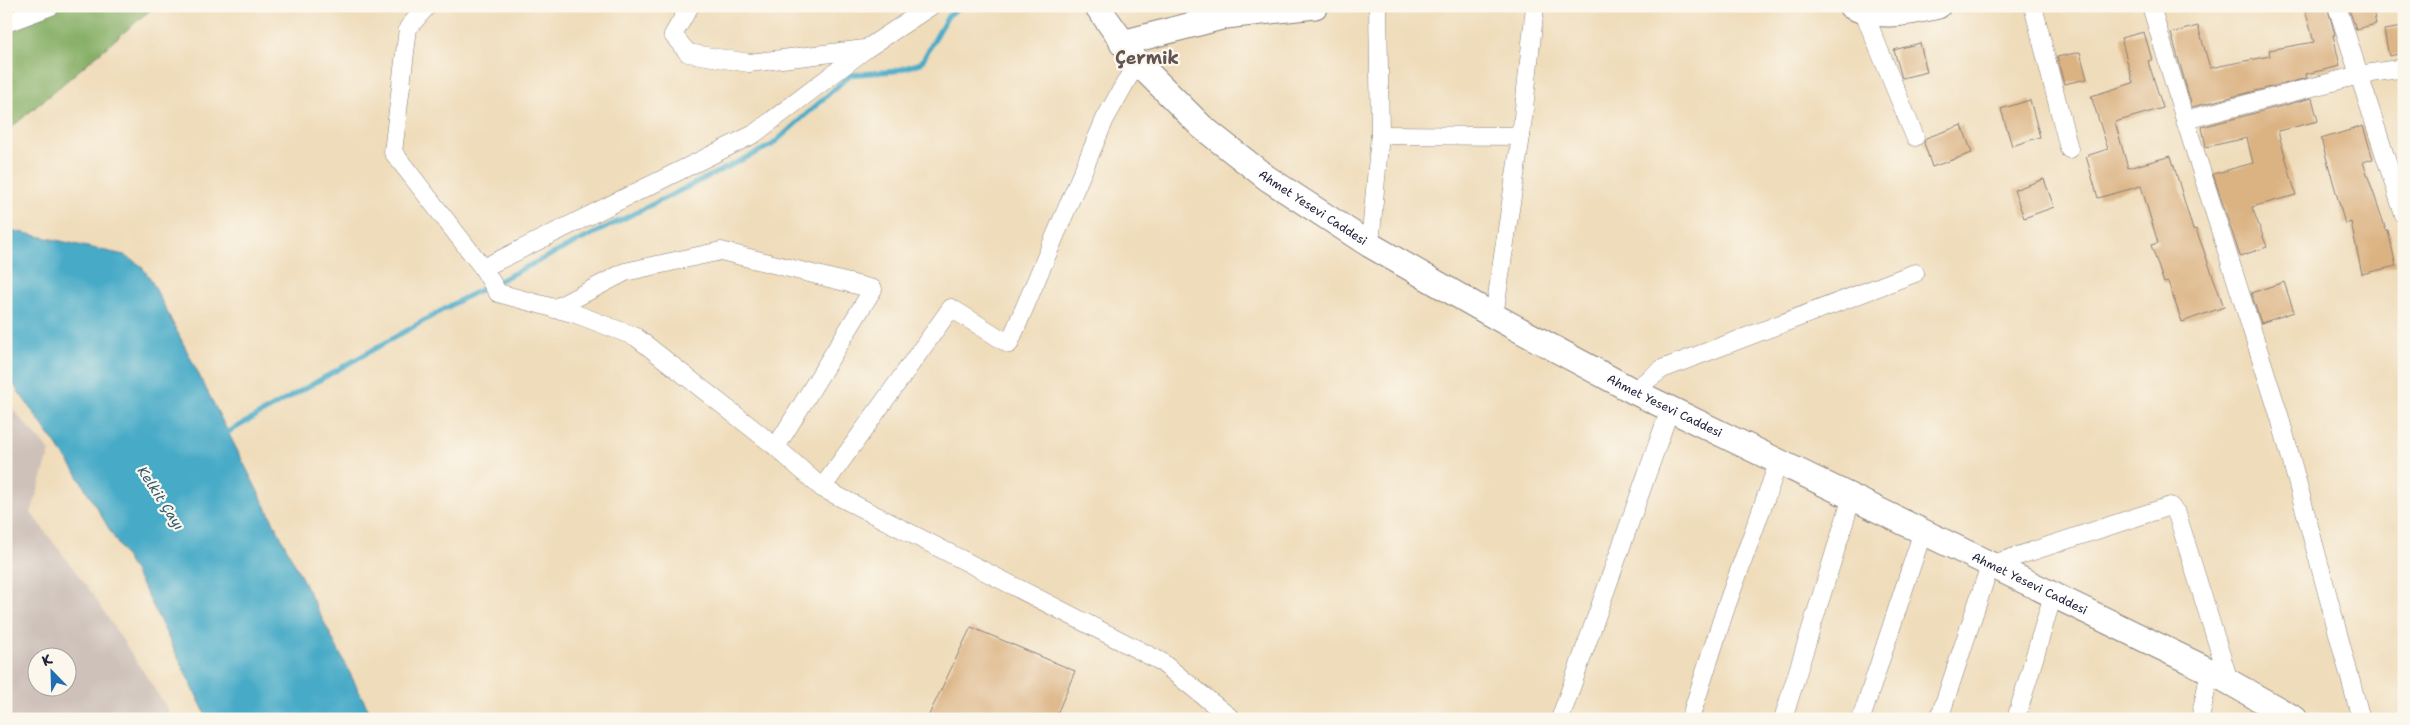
<svg xmlns="http://www.w3.org/2000/svg" width="2410" height="725" font-family="'Shantell Sans',sans-serif">
<style>
.industrial{fill:#cec1ba;fill-rule:evenodd}
.forest{fill:#86af66;stroke:#546850}
.water{fill:#47aac7;stroke:#346681}
.lines{fill:none;stroke-linecap:round;stroke-linejoin:round}
.stream{stroke:#47aac7;stroke-width:5}
.building{fill:#dbb282}
.street-casing{stroke:#887f7a;stroke-width:19}
.secondary-casing{stroke:#887f7a;stroke-width:27}
.street{stroke:#fff;stroke-width:18}
.secondary{stroke:#fff;stroke-width:25}
.labels{text-anchor:middle;stroke-width:4.5;stroke-linejoin:round;paint-order:stroke}
.street-label{font-size:12px;fill:#22223b;stroke:#fbf7ec}
.water-label{font-size:14px;font-style:italic;fill:#315873;stroke:#fbf7ec}
.district-label{font-size:18px;font-weight:bold;fill:#635454;stroke:#fbf7ec}
</style>
<rect width="100%" height="100%" fill="#fbf7ec"/>
<filter id="ink" filterUnits="userSpaceOnUse"><feTurbulence type="fractalNoise" baseFrequency=".02" numOctaves="2"/><feDisplacementMap in="SourceGraphic" scale="10" xChannelSelector="R" yChannelSelector="G"/><feConvolveMatrix kernelMatrix="1 2 1 2 8 2 1 2 1" color-interpolation-filters="sRGB"/></filter>
<filter id="wash" filterUnits="userSpaceOnUse"><feTurbulence type="fractalNoise" baseFrequency=".0096" numOctaves="4" result="noise"/><feDisplacementMap in="SourceGraphic" scale="20" xChannelSelector="R" yChannelSelector="G"/><feGaussianBlur stdDeviation="1.12" result="paint"/><feColorMatrix in="noise" values="0 0 0 0 0 0 0 0 0 0 0 0 0 0 0 0 0 1.4 0 .05"/><feComposite in="paint" operator="in"/></filter>
<g filter="url(#wash)">
<rect width="100%" height="100%" fill="#efdcba"/>
<path class="industrial" d="M6,402L50,451L31,513L92,593L174,719H6ZM38,658H68V688H38Z"/>
<polygon class="forest" points="6,6 155,6 6,132"/>
<polygon class="water" points="6,229 124,255 140,265 150,278 373,719 208,719 145,590 75,471 6,374"/>
<g class="lines">
<polyline class="stream" points="223,435 462,299 772,145 850,75 895,71 921,63 948,16 962,6"/>
</g>
<g id="blocks">
<g class="building">
<polygon points="2304,6 2327,6 2335,35 2333,35 2340,66 2306,74 2307,78 2192,107 2171,33 2198,26 2210,68 2270,56 2269,50 2314,42"/>
<polygon points="2348,6 2372,6 2376,24 2356,29"/>
<polygon points="2402,27 2404,53 2389,56 2384,30"/>
<polygon points="2144,32 2152,60 2148,61 2163,108 2115,122 2128,168 2171,156 2193,230 2196,229 2224,307 2182,322 2168,282 2164,283 2151,245 2158,243 2141,186 2098,198 2086,156 2108,149 2091,96 2133,83 2121,38"/>
<polygon points="1920,43 1927,72 1902,78 1894,50"/>
<polygon points="2080,52 2087,79 2064,84 2057,57"/>
<polygon points="2312,98 2318,121 2278,131 2296,195 2252,207 2267,247 2240,256 2213,174 2253,163 2247,138 2206,147 2202,127"/>
<polygon points="2030,100 2040,137 2012,146 2001,109"/>
<polygon points="1962,125 1972,153 1932,167 1924,143 1926,138"/>
<polygon points="2363,126 2373,159 2363,162 2386,230 2388,230 2396,266 2362,274 2351,222 2345,224 2321,139"/>
<polygon points="2044,179 2054,207 2024,218 2014,190"/>
<polygon points="2284,282 2294,312 2261,323 2251,293"/>
<polygon points="971,627 1075,671 1055,719 927,719"/>
</g>
</g>
</g>
<g filter="url(#ink)">
<use href="#blocks" fill-opacity="0" stroke="#887f7a" stroke-width="1"/>
<g class="lines">
<g class="street-casing">
<g id="street">
<polyline points="427,6 408,28 393,152 483,268 498,293 576,314 636,337 776,447 822,488 1160,661 1232,719"/>
<polyline points="690,6 673,35 688,53 749,63 865,49"/>
<polyline points="2033,6 2069,149"/>
<polyline points="2151,6 2185,120 2280,418 2361,719"/>
<polyline points="2337,6 2404,215"/>
<polyline points="1864,13 1915,137"/>
<polyline points="6,23 51,6"/>
<polyline points="2185,120 2359,75 2404,68"/>
<polyline points="1380,135 1521,136"/>
<polyline points="1370,245 1380,135 1378,6"/>
<polyline points="483,268 754,134 866,49 931,6"/>
<polyline points="554,309 625,272 721,251 873,289 776,447"/>
<polyline points="1494,316 1521,136 1535,6"/>
<polyline points="1633,391 1662,369 1915,273"/>
<polyline points="822,488 951,308 1009,344 1105,119 1137,62"/>
<polyline points="1560,719 1670,409"/>
<polyline points="1690,719 1726,607 1779,461"/>
<polyline points="1783,719 1852,497"/>
<polyline points="1861,719 1923,531"/>
<polyline points="1939,719 1990,565 2170,506 2177,514 2229,681"/>
<polyline points="2016,719 2053,595"/>
<polyline points="2200,719 2210,671"/>
</g>
</g>
<g class="secondary-casing">
<g id="secondary">
<path id="s1" d="M1097,6L1137,62L1202,127L1267,178L1370,245L1494,316L1633,391L2210,671L2295,719"/>
<path d="M1851,6C1878,20 1909,13 1938,6"/>
<polyline points="1122,43 1226,16 1315,6"/>
</g>
</g>
<use href="#street" class="street"/>
<use href="#secondary" class="secondary"/>
</g>
</g>
<g class="labels">
<g class="street-label">
<text dy="4" stroke="none"><textPath href="#s1" startOffset="298">Ahmet Yesevi Caddesi</textPath></text>
<text dy="4" stroke="none"><textPath href="#s1" startOffset="702">Ahmet Yesevi Caddesi</textPath></text>
<text dy="4" stroke="none"><textPath href="#s1" startOffset="1108">Ahmet Yesevi Caddesi</textPath></text>
</g>
<g class="water-label">
<text transform="translate(161 498) rotate(57)" y="5">Kelkit Çayı</text>
</g>
<g class="district-label">
<text x="1147" y="64">Çermik</text>
</g>
</g>
<rect width="2410" height="725" fill="none" stroke="#fbf7ec" stroke-width="25"/>
<g transform="translate(52 672) rotate(337)"><circle r="24" fill="#fbf7ec" stroke="#a4a2a5"/>
<path d="M0-4L9 19L0 12L-9 19Z" fill="#1f6fb2"/>
<text y="-8" font-size="14" font-weight="bold" text-anchor="middle" fill="#22223b">K</text>
</g>
</svg>
